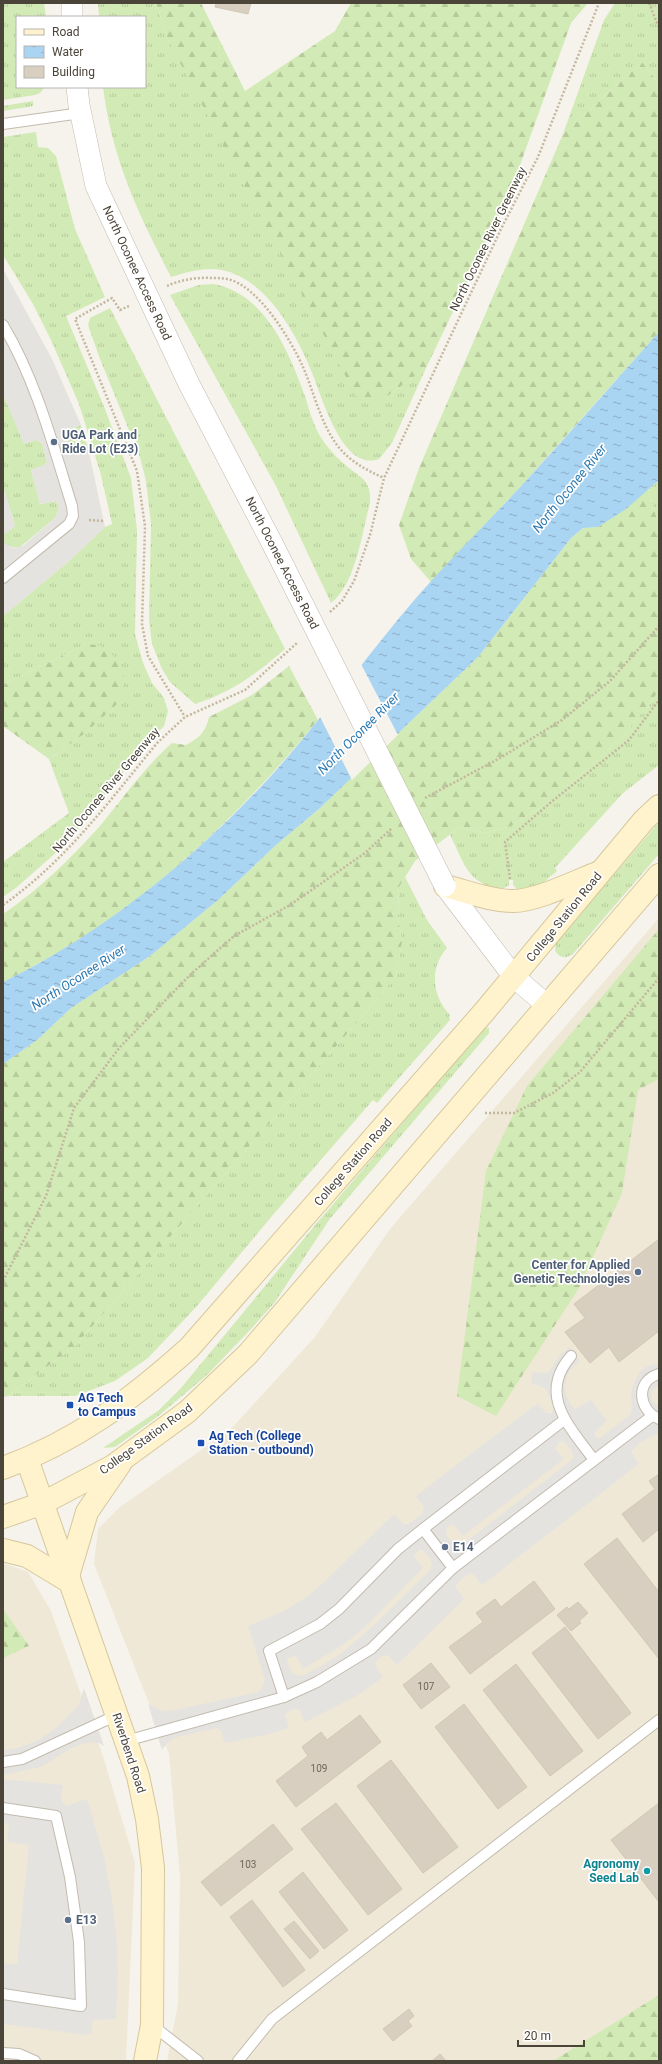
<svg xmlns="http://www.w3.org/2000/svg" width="662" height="2064" font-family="Roboto,sans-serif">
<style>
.education{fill:#efe8d6}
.grass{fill:url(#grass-tufts)}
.forest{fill:url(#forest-firs)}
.parking{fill:#e5e3e0;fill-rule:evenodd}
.water{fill:url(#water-ripples)}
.pier{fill:#f6f3ec}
.building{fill:#d8cfc1;stroke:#d3c7b4}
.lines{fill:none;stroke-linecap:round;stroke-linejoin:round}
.lane-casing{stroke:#c2bbae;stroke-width:12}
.street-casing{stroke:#c2bbae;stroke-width:22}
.secondary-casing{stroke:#d6c79b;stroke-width:24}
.path{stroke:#c4b79f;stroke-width:2.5;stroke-dasharray:2 2;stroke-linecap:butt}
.lane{stroke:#fff;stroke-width:10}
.street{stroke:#fff;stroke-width:21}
.secondary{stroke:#fff3cd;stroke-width:22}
.street-bridge-casing{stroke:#c2bbae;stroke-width:22;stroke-linecap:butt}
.street-bridge{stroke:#fff;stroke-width:21}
.service-dot{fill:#5c6f8a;stroke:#fff;stroke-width:1.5}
.transit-dot{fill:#1a4fb4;stroke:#fff;stroke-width:1.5}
.culture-dot{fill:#0f9aa8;stroke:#fff;stroke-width:1.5}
.labels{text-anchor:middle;stroke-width:3.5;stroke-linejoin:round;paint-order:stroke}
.number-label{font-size:10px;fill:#6e675b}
.street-label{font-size:12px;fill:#4b4439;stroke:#fff}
.service-label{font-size:12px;font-weight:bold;fill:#4e5e75;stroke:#fff;text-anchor:start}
.transit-label{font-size:12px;font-weight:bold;fill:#164399;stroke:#fff;text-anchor:start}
.culture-label{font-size:12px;font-weight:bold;fill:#0d838f;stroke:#fff;text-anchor:end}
.water-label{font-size:13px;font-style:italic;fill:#2e7ab2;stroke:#fff}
</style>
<defs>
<pattern id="grass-tufts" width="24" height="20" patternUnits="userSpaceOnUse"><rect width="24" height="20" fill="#d2eab5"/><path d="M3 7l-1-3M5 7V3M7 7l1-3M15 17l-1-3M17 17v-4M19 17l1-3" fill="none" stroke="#b6ca9c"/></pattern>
<pattern id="forest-firs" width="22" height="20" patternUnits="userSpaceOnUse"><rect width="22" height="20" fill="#d2eab5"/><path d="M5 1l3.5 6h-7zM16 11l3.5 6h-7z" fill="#b6ca9c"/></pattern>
<pattern id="water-ripples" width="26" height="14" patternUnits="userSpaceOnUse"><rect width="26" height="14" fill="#a9d4f2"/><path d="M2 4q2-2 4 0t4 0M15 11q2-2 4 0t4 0" fill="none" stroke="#8caec5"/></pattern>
</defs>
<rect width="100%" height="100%" fill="#f6f3ec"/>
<g class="education">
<polygon points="659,918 659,2061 167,2061 178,2004 180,1876 169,1754 94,1564 98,1529 120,1507 230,1430 315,1337 390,1229"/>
<polygon points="3,1563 28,1572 51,1611 102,1753 135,1863 126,2061 3,2061"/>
</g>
<g class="grass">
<polygon points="3,3 44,3 46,17 17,17 17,87 45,87 40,93 35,95 3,100"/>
<path d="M98,3H156L168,40L386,397L426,368L392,443L379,459C341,473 321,392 310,368C304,353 296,338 288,325C273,301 251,276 222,270C205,267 187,272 171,277C138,213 112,159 103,87H145V17H99Z"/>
<polygon points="615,3 659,3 659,84 642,62 563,134 604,20"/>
<polygon points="33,101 33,106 3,111 3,106"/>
<polygon points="36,132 38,147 48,148 56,156 75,229 105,297 66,316 105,409 131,478 137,530 135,634 143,663 152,683 164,698 168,711 164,726 137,755 67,843 17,887 3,897 3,862 69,813 49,759 84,734 86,644 3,685 3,616 68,562 105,527 112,524 101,475 79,404 51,340 33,304 3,255 3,137"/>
<path d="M213,284C265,293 289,352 305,396C309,409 313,424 320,436C326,446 334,455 343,463C358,477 372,478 370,503C362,532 356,584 331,603L276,486L170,295L199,285Z"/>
<path d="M110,308L285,649C256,674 232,692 195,704L170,682L162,669L152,644L149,619L151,524L146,481L140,457L100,359L88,325L90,318Z"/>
<polygon points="3,394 24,443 36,440 42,443 47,462 43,466 31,470 40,504 56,501 59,507 56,517 19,548 7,546 3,542 4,534 15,526 3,486"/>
<polygon points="81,425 89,452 75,456 71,453 66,434 68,430"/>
<polygon points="659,480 659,527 648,488"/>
<path d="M659,691V765L622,794L555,868L557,871L543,883L519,891L513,885V880H509V885L501,890C466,882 465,864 450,835L460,827L486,833L511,826L557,797L623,736Z"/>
<path d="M659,822V854L573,954C565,959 560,958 555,951L556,943Z"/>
<path d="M405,877L427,920L447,948C429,968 432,996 450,1015L449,1017L450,1020L377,1103L373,1100L272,1216L197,1306L148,1358L115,1381L75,1396H8L76,1345L373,1004L396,975L402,942L398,917L399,887Z"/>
<polygon points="485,1027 489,1028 489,1033 329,1220 275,1302 253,1327 207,1375 157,1417 115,1447 103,1448 159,1410 181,1388 316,1224"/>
</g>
<g class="forest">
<polygon points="156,3 201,3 245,91 335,31 351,3 588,3 571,23 510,193 426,368 386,397 357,398 168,40"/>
<polygon points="642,62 659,84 659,332 522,485 431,582 411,559 399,525 419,468 563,134"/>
<polygon points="648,488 659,527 659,691 623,736 557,797 511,826 486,833 460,827 415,861 399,887 398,917 402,942 396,975 373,1004 76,1345 8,1396 3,1397 3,1064 37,1040 71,1008 150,956 218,900 276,845 320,808 478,657 571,538 583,528 598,527 625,509"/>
<path d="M86,644C112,644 115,658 125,679L117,704L84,734L49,759L3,726V685Z"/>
<path d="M289,666L318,720C232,825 127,923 3,982V914C41,888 69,860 100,826C124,797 144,768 172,743L186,745C199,738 206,732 209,717L252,695Z"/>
<polygon points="659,929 659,1079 638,1090 622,1193 579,1288 496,1416 457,1396 486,1171 527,1086"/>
<polygon points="3,1609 29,1646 3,1658"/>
<polygon points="659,1995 659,2061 553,2061"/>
</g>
<g class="parking">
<polygon points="3,269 52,359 81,425 68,430 66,434 73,455 89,452 105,527 68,562 3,616 3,542 14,548 23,546 56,517 59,507 56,501 40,504 31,470 46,464 47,462 42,443 36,440 24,444 3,394"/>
<polygon points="3,486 15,526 3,535"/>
<path d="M570,1347L580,1361L572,1368L567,1376L565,1385L566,1395L571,1405L576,1409L591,1400L607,1421L595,1432V1436L600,1438L630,1415L632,1408L631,1395L633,1385L639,1373L646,1367L659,1362V1384L651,1392L652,1401L659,1407V1433L641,1442L631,1452L639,1464L482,1585L474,1575L471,1573L465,1576L455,1586L464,1599L397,1665L388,1655L382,1656L377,1660L375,1665L383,1677L358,1695L305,1722L299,1709L290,1710L285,1715L289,1728L265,1735L225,1743L221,1730L217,1728L177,1737L169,1741L162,1750L148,1704L163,1711L175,1710L258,1692L262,1689L265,1680L248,1626L282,1612L307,1597L321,1585L394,1514L403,1524H409L423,1513L424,1507L416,1496L538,1403L546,1413H552L553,1408L547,1390L541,1386L531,1384L533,1372L543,1373L549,1372L559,1356ZM564,1441L572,1451L573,1458L568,1463L463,1544L452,1542L446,1535L447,1527L454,1525L463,1536L564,1459L555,1449L559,1442ZM419,1550H423L430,1559L432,1564L430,1570L373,1626L343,1652L325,1664L304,1675L298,1676L292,1673L287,1662L288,1658L296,1656L303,1669L346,1643L366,1626L423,1568L414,1556Z"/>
<polygon points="84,1688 104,1746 99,1743 90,1742 71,1748 41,1767 3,1775 3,1750 17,1748 37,1741 56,1728 79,1705"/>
<polygon points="3,1779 63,1785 61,1800 66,1806 87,1799 104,1857 112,1899 117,1941 118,1974 116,2019 93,2020 91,2033 87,2035 3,2024 3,1963 17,1964 29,1845 7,1842 9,1825 3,1820"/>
</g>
<path class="water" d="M659,332V480L626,509L598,527L583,528L571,538L478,657L320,808L276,845L218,900L150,956L71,1008L37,1040L3,1064V982C101,935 195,858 269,778C321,721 366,656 416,598C450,559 487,523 522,485C568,435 613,383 659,332Z"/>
<polygon class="pier" points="361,664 398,735 352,780 319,715"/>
<g class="building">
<polygon points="216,3 251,3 248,14 215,7"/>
<polygon points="659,1239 659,1331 619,1362 609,1347 590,1363 565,1332 585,1318 574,1304"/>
<polygon points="659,1474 659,1529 643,1542 622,1514 655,1489 649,1481"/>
<polygon points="617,1538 659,1592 659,1659 584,1564"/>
<polygon points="534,1581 555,1609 470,1674 449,1647 483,1622 476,1613 495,1599 501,1607"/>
<polygon points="578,1602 588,1613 579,1621 581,1623 571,1631 557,1615 567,1607 569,1609"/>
<polygon points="565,1627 631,1713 598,1739 532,1653"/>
<polygon points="431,1663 450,1687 421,1709 403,1685"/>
<polygon points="516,1664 583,1751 550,1776 483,1690"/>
<polygon points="464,1704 527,1787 498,1809 435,1727"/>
<polygon points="360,1715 381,1742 296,1807 276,1781 308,1756 302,1747 321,1732 327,1740"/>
<polygon points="391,1760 458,1847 423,1873 357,1786"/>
<polygon points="336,1803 402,1889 368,1915 301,1829"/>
<polygon points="659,1803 659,1902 611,1840"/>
<polygon points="273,1824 293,1849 221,1906 201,1882"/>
<polygon points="303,1872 348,1930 324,1949 279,1892"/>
<polygon points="252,1900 305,1970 283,1987 230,1917"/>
<polygon points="294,1921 319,1951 310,1959 284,1929"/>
<polygon points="409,2009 414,2016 408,2021 412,2026 393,2041 383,2029"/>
<polygon points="440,2054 446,2061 432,2061"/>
</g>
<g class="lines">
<g class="lane-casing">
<g id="lane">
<polyline points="3,124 81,113"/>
<path d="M3,325C36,380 53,445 72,506L73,516L69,524L3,578"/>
<path d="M571,1356C537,1395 570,1427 594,1460"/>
<path d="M659,1374C635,1381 638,1410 659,1419"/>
<polyline points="423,1529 453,1568"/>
<polyline points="284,1697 269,1651 320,1624 339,1609 398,1549 423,1529 564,1420"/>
<polyline points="126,1741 284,1697 317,1682 371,1649 453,1568 652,1416"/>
<polyline points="3,1762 22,1759 117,1715"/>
<polyline points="3,1808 56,1816 70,1877 79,1942 81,2006 3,1994"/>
<polyline points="152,2025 198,2061"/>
<polyline points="3,2053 19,2054 35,2061"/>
<polyline points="238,2061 272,2019 659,1720"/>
</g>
</g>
<g class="street-casing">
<g id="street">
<polyline points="72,17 72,3"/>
<polyline points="77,87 79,105 96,186 189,384 272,543"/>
<polyline points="445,886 514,977 548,1006"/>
</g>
</g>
<g class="secondary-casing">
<g id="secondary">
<path d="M445,886C466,891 490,901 513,901C537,901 576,881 600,872"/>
<polyline points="27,1459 138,1776 147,1819 153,1868 152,2025 145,2061"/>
<path d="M3,1468C77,1441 131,1400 189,1348L484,1012L644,820L659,806"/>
<polyline points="3,1517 43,1503 113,1466 187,1412 248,1354 659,875"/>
<polyline points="3,1550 27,1556 70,1582"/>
<polyline points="68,1576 87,1512 120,1464"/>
</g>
</g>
<g class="path">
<polyline points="649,3 659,28"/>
<path d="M167,286C180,280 197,277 212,278C217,278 222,278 227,279C258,285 291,340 303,367C314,392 320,422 337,445C349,461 366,470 384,478"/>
<polyline points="129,306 120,310 112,298 75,319 137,471 145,526 142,624 148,656 185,717"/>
<polyline points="89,520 103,521"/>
<polyline points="330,612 342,601 354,581 370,535 384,478 501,229 538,157 599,3"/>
<polyline points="425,798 500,758 562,720 610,681 659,626"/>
<polyline points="510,879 505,842 550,803 629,740 659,700"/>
<path d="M3,905C67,860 109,801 158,742L185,717L245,690L297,643"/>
<polyline points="485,1113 514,1113 553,1093 580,1072 659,978"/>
<polyline points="3,1281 46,1196 74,1108 120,1047 191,974 234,936 290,905 365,853 392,828"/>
</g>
<use href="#lane" class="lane"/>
<use href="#street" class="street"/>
<use href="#secondary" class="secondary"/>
<g class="street-bridge-casing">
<polyline id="street-bridge" points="272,543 445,886"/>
</g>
<use href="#street-bridge" class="street-bridge"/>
</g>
<g class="service-dot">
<circle cx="54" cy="442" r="4"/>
<circle cx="638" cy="1272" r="4"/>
<circle cx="445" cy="1547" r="4"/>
<circle cx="68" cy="1920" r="4"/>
</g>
<g class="transit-dot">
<rect x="66" y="1401" width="8" height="8" rx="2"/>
<rect x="197" y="1439" width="8" height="8" rx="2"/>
</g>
<circle class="culture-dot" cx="647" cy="1871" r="4"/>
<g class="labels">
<g class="number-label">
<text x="426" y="1690">107</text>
<text x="319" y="1772">109</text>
<text x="248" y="1868">103</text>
</g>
<g class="street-label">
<text transform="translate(488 239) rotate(-64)" y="4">North Oconee River Greenway</text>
<text transform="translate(137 273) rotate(65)" y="4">North Oconee Access Road</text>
<text transform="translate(282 563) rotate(63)" y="4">North Oconee Access Road</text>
<text transform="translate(106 790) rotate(-50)" y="4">North Oconee River Greenway</text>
<text transform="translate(564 917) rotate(-51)" y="4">College Station Road</text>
<text transform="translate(353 1162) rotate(-49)" y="4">College Station Road</text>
<text transform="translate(146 1439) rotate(-36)" y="4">College Station Road</text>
<text transform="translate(129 1753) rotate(72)" y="4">Riverbend Road</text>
</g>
<g class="service-label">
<text x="62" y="439">UGA Park and<tspan x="62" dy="14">Ride Lot (E23)</tspan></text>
<text x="630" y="1269" text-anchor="end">Center for Applied<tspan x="630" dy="14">Genetic Technologies</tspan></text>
<text x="453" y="1551">E14</text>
<text x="76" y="1924">E13</text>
</g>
<g class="transit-label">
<text x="78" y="1402">AG Tech<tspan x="78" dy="14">to Campus</tspan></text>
<text x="209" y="1440">Ag Tech (College<tspan x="209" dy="14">Station - outbound)</tspan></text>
</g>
<g class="culture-label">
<text x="639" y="1868">Agronomy<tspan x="639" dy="14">Seed Lab</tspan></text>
</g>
<g class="water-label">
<text transform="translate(569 488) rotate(-51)" y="5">North Oconee River</text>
<text transform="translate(358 733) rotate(-45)" y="5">North Oconee River</text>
<text transform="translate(78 977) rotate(-33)" y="5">North Oconee River</text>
</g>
</g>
<rect width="662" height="2064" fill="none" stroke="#4b4439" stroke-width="8"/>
<rect x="16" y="16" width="130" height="72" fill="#ffffff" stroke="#b7b4b0"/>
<rect x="24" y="29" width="20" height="6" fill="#fff3cd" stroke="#b7b4b0"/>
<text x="52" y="36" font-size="12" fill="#4b4439">Road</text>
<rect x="24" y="46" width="20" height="12" fill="url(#water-ripples)" stroke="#b7b4b0"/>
<text x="52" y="56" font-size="12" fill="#4b4439">Water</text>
<rect x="24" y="66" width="20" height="12" fill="#d8cfc1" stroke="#b7b4b0"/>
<text x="52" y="76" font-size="12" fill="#4b4439">Building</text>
<path d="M518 2040v6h66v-6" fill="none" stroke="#4b4439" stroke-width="2"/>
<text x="524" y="2040" font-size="12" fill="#4b4439" stroke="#ffffff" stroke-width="3" paint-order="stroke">20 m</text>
</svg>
